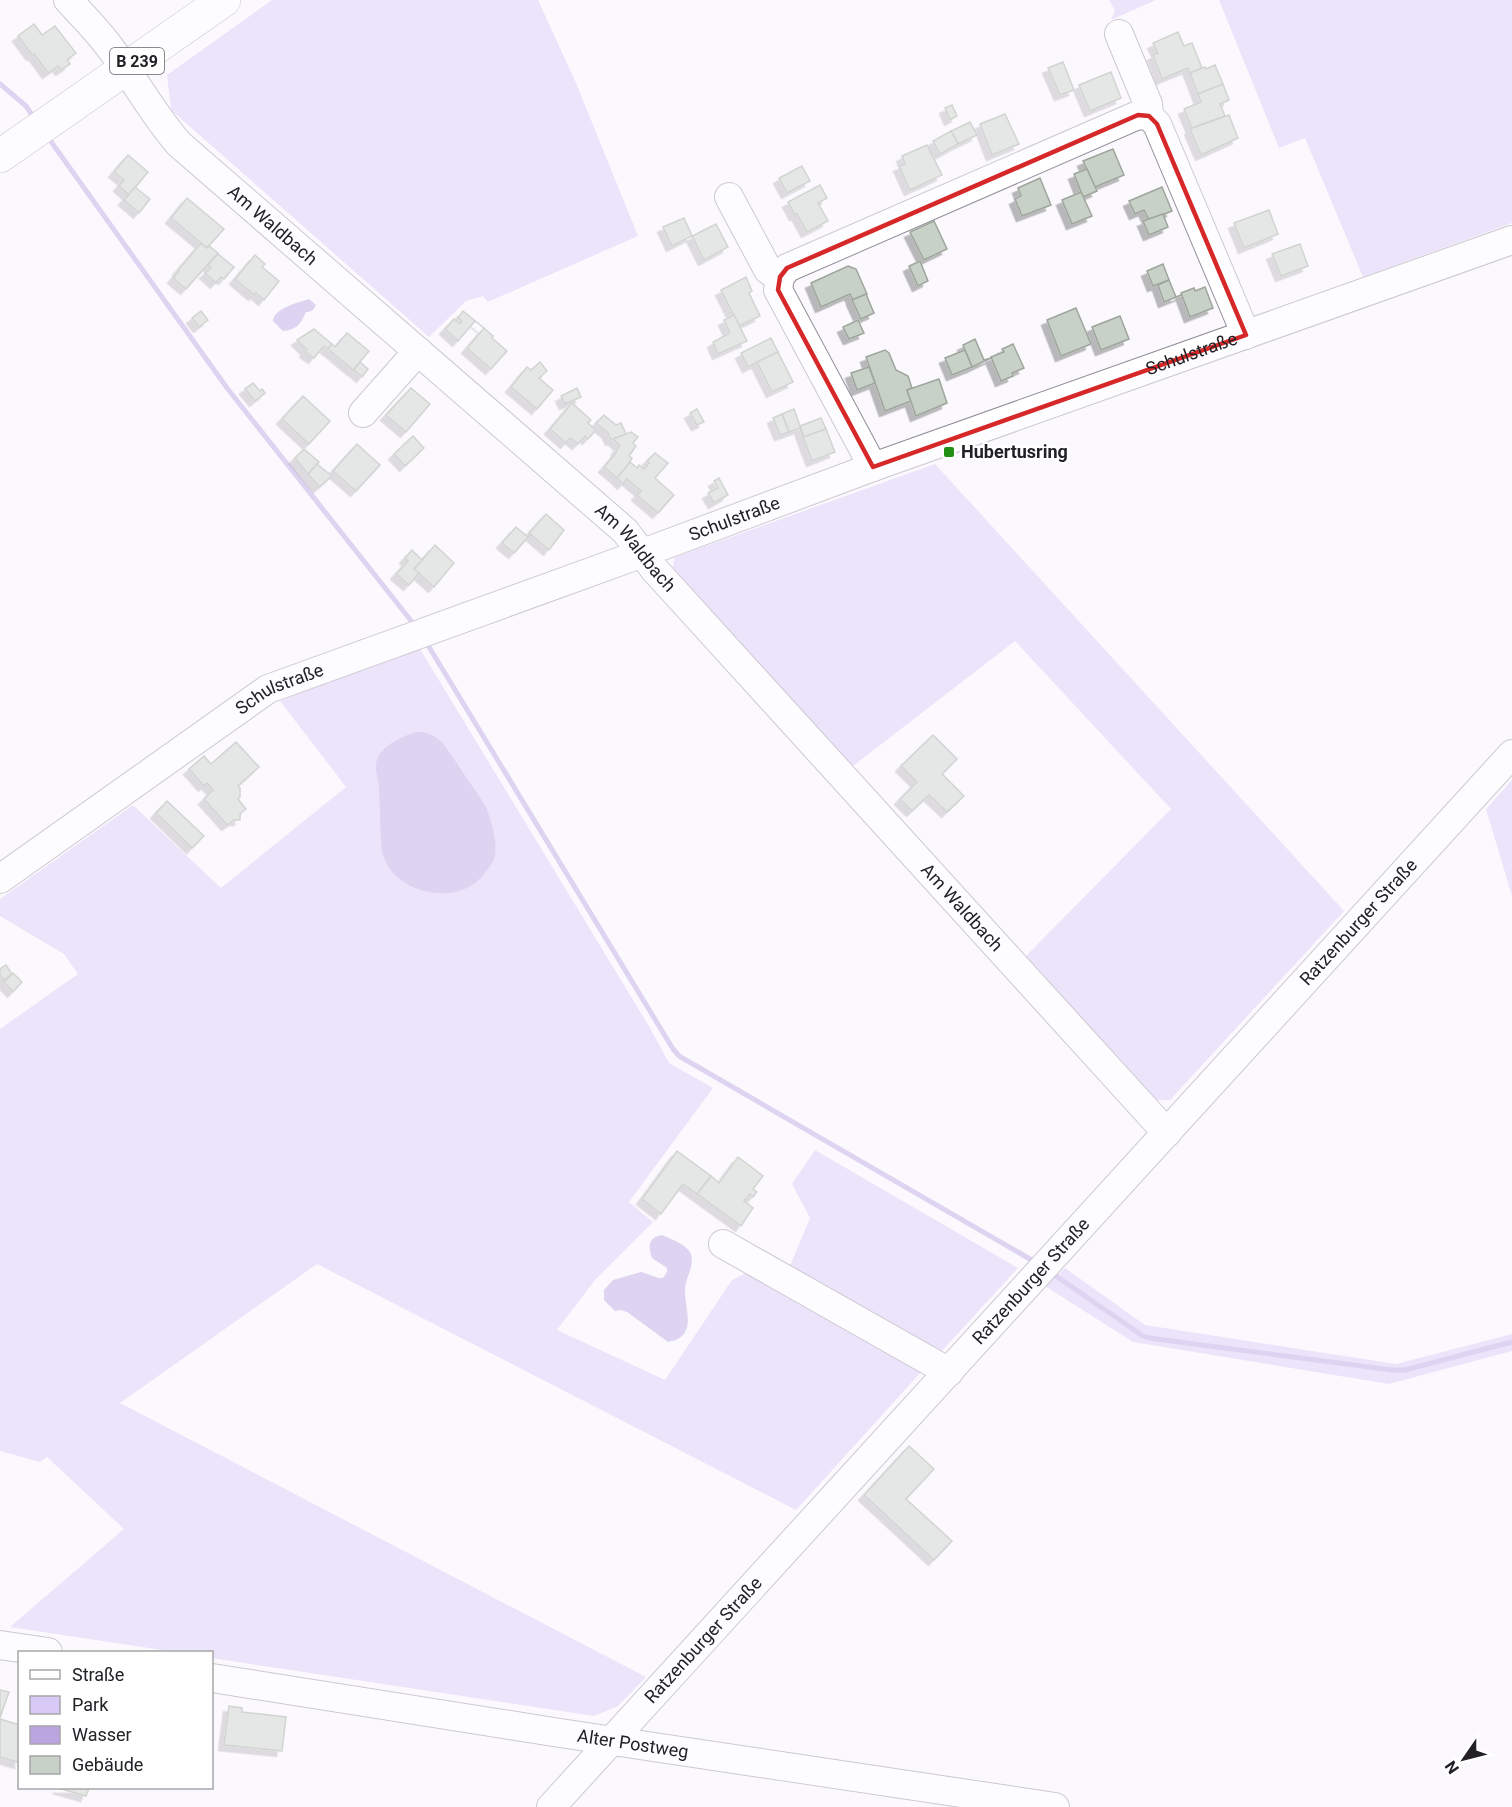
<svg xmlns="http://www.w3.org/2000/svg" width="1512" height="1807" font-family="Roboto,sans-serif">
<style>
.green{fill:#d8c9f7}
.water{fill:#baa5e1}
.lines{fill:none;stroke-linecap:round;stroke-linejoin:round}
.stream{stroke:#baa5e1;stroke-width:5}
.building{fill:#c8d1c7;stroke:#9ea69c;stroke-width:1.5;filter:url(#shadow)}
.minor-casing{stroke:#928e9a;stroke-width:30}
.major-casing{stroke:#928e9a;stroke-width:34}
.minor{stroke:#fff;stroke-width:28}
.major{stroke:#fff;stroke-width:33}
.marked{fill:none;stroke:#d62828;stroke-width:4.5;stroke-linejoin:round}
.poi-dot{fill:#228f15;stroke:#fff;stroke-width:2}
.labels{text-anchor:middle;stroke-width:4.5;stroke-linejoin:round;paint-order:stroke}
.shield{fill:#fff;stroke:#656467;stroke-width:1.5}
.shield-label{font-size:16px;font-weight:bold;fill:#232126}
.street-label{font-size:18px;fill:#232126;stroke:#fff}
.poi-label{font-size:18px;font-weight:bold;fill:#232126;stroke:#fff;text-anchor:start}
</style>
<defs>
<filter id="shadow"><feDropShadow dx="-5.5" dy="5.5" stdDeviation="0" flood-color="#0004"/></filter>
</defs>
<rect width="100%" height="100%" fill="#fbf9fe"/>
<g class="green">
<polygon points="272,0 538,0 576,83 638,236 488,302 483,296 466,301 429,337 171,110 167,75"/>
<polygon points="1109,0 1156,0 1111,20 1115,10"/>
<polygon points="1219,0 1512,0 1512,223 1363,277 1305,138 1279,148"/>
<polygon points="935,464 1344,911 1170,1100 1156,1100 1026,956 1171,809 1015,641 853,766 672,570 675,557"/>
<polygon points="420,649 650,1028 669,1063 713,1088 629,1202 653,1222 595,1280 557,1330 665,1380 732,1280 746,1273 922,1371 796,1510 317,1264 120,1403 646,1677 618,1706 594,1716 212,1658 212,1652 175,1652 10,1627 124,1529 47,1457 40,1462 0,1451 0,1029 78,974 64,954 0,916 0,899 133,805 221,888 346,787 280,701 318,686"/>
<polygon points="1512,780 1512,896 1486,809"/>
<polygon points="815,1150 1018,1268 940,1353 789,1268 810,1218 792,1184"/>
<polygon points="1065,1268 1145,1325 1396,1364 1512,1334 1512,1351 1389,1384 1133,1342 1045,1286"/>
</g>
<g class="water">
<path d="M309,299L316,305C314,310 311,312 306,312C301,324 296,330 283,331L273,321C274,308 297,303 309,299Z"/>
<path d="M416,732C428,732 434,735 443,743L485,805C491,819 497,839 495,854C495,861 491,865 487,870C482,877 475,884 467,888C438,902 392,887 383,855C381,851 382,846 381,842C380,823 380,805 379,787C379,781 376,775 376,769C374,749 400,737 416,732Z"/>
<path d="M662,1235C671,1239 685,1244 690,1252C696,1263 686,1277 685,1288C684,1300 691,1320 686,1330C683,1338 676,1340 668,1342L627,1312L620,1310L615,1311L604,1300V1290L613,1280L641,1272L659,1278H663L667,1272V1268L652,1258C648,1247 648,1237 662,1235Z"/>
</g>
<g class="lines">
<g class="stream">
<polyline points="0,84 26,106 34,118"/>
<polyline points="47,136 227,388 416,627"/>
<polyline points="426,642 673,1049 679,1056 1035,1262"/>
<polyline points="1050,1272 1143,1336 1149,1338 1392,1370 1405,1370 1512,1342"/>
</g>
</g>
<g class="building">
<polygon points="34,24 42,35 55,26 76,53 67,60 70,64 61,70 58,66 48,73 34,54 32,55 18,36"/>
<polygon points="1178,32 1184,46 1192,43 1202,68 1190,73 1188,68 1162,79 1153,55 1158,53 1153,43"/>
<polygon points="1063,62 1074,90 1060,95 1048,68"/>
<polygon points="1215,65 1223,84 1198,94 1190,73 1205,67 1206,69"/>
<polygon points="1111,72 1121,98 1090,111 1079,85"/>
<polygon points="1223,84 1229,100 1220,104 1225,116 1192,128 1184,109 1201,102 1198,94"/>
<polygon points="952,105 957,116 950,120 945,108"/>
<polygon points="1005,114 1019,144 992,155 980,124"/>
<polygon points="1229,115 1238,138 1201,155 1190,129"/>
<polygon points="970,122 977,135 958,144 951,131"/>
<polygon points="951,131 958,144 940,154 933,141"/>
<polygon points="927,145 942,175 910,190 899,166 905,164 902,156"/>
<polygon points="1113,149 1124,175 1095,187 1083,161"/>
<polygon points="128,155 148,172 129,195 119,186 124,180 114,172"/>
<polygon points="802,166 810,181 787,193 779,178"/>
<polygon points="1087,169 1097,191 1083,197 1074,174"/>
<polygon points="1040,178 1051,205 1022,216 1015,199 1021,196 1018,188"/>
<polygon points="820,185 827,198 818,203 828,221 807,232 797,214 795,215 788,202"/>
<polygon points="135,187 150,199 139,213 124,200"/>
<polygon points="1162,187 1172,211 1149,220 1144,210 1135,214 1129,201"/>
<polygon points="1081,192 1092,216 1072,224 1062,200"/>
<polygon points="187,198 224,229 207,248 171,218"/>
<polygon points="1269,210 1278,234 1244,248 1234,223"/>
<polygon points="1163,214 1168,227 1149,235 1143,221"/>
<polygon points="684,218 692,236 672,246 663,227"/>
<polygon points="934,221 947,249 924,260 910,232"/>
<polygon points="716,224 728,247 704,260 692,236"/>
<polygon points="201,243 207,248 209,246 218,253 186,289 173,278 179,271 178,270"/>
<polygon points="1300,244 1308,266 1281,276 1272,254"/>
<polygon points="218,254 234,267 224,279 221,277 216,283 205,273 211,268 208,265"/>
<polygon points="255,255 265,264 262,267 279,281 264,300 256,293 254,295 235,279"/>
<polygon points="920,261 928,281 918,286 909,266"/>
<polygon points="1163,264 1169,280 1153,286 1147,271"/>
<polygon points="848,266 856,269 867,294 853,300 850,294 821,307 811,283"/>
<polygon points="746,277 752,291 749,293 760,316 739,326 721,290"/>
<polygon points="1169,280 1176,297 1181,295 1164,302 1158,285"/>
<polygon points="1205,287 1213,308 1190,317 1181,293 1194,288 1195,291"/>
<polygon points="866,294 874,313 861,319 852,300"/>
<polygon points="1076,308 1091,344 1061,356 1047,320"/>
<polygon points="201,311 208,320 199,327 192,318"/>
<polygon points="463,311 484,328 475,321 458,341 445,329 454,319 460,324 462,321 458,318"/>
<polygon points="734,315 747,341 718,354 713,342 730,333 724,320"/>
<polygon points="1120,316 1129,339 1101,350 1092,327"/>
<polygon points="858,320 864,333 849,339 843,327"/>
<polygon points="484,328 493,336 492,338 507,351 491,369 467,348"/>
<polygon points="314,329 332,344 328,349 324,346 314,358 305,352 307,350 297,340"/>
<polygon points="347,333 369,351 353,370 328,349 332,344 335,347"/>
<polygon points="771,338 778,352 748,367 741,353"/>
<polygon points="975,339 984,360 991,358 972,367 963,345"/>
<polygon points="1013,344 1024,368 1012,373 1013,376 1001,381 991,357 1004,352 1002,349"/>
<polygon points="885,350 889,353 896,370 908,376 912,388 907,390 911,401 885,411 866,357"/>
<polygon points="965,350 972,367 952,375 945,358"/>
<polygon points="778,352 793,382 772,392 757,362"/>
<polygon points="360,362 368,369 362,377 354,370"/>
<polygon points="540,362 547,371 539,378 553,390 537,409 511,387 527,367 531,370"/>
<polygon points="869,367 875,383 857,390 851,373"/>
<polygon points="939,379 947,403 916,416 907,390"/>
<polygon points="253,383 260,391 262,389 265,393 255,401 245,389"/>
<polygon points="411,388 430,404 406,432 386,415"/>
<polygon points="577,388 581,397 565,404 561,396"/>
<polygon points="303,396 330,421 309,444 282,419"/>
<polygon points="572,403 591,420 588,423 596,430 588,439 585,436 578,444 570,438 566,443 550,429"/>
<polygon points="697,409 704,422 697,425 690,413"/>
<polygon points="794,409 804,437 803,437 800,428 789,432 782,414"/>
<polygon points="782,414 789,432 780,435 773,418"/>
<polygon points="604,415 616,425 621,423 626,434 611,440 608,433 596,423"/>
<polygon points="821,418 826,429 804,437 800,426"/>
<polygon points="826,429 835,452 812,461 803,437"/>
<polygon points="631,432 638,437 633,443 636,446 629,456 632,458 630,462 617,478 604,467 616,453 617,449 620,445 613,439"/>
<polygon points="413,436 424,448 405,466 394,454"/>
<polygon points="357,444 380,465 356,491 333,471"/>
<polygon points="304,449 319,462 308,474 295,458"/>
<polygon points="655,453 668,463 655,478 674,495 658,513 637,495 641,491 627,479 623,484 617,478 630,462 637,468 639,465 644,469 649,463 647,461"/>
<polygon points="317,464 332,476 319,487 308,474"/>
<polygon points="719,478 728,495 714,503 708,493 718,488 714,481"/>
<polygon points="546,514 564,530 549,550 529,533"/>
<polygon points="516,527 528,537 531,534 514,553 502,543"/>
<polygon points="435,545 454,563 434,587 414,569"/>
<polygon points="412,550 422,560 414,569 419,573 409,585 396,574 408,561 405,558"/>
<polygon points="933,735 957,759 942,774 964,796 947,812 929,795 912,811 900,799 917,782 901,766"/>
<polygon points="236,742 259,767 238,786 240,788 240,797 238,799 246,809 240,814 240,820 234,820 227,825 204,799 213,790 207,783 204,786 189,769 204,756 211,764"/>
<polygon points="167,801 204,836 192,848 156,813"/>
<polygon points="6,965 12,974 4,980 0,975 0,969"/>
<polygon points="13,973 22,982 13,992 4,982"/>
<polygon points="677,1151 711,1176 697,1194 683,1184 661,1214 642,1199"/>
<polygon points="738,1157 763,1176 753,1189 757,1192 753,1197 750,1194 744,1201 753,1208 741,1226 697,1194 711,1176 719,1183"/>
<polygon points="909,1446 934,1469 906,1499 952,1541 934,1560 864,1495"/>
<polygon points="0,1690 9,1692 0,1718"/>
<polygon points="229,1706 242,1708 242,1712 286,1717 282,1751 224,1745"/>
<polygon points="0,1719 20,1725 20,1763 0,1757"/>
<polygon points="58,1788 89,1788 86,1796"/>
</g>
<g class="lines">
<g class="minor-casing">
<g id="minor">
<path id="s1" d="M68,0C83,16 99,32 111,49C135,80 153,114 179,144L625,531L654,569L1167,1133"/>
<polyline points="1119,34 1148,104 1149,116"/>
<polyline points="729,197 768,270 780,277"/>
<polyline points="363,413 418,351"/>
<polyline points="873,467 778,290 780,277 787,268 1138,115 1149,116 1157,124 1246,335"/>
<path id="s2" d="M0,879L268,689L643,553L873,467L1512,240"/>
<polyline points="723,1244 949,1372"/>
<polyline points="0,1645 48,1652"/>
<path id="s3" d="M212,1678L560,1733L1055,1807"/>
<path id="s4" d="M551,1807L1512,754"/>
</g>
</g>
<g class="major-casing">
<polyline id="major" points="0,156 224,0"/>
</g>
<use href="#minor" class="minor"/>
<use href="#major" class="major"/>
</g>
<path d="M0 0H1512V1807H0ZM1138,115L1149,116L1157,124L1246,335L873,467L778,290L780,277L787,268Z" fill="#fbf9fe" fill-opacity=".55" fill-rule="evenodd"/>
<path class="marked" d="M1138,115L1149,116L1157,124L1246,335L873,467L778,290L780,277L787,268Z"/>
<rect class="poi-dot" x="943" y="446" width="12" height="12" rx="3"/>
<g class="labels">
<rect class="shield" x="110" y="48" width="54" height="26" rx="4.5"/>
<g class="shield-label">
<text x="137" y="67">B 239</text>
</g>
<g class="street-label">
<text dy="6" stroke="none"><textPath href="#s1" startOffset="306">Am Waldbach</textPath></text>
<text dy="6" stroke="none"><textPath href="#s2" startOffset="1311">Schulstraße</textPath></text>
<text dy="6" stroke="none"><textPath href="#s2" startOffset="825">Schulstraße</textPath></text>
<text dy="6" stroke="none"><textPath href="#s1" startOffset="792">Am Waldbach</textPath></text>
<text dy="6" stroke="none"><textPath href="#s2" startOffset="339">Schulstraße</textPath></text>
<text dy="6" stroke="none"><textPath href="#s1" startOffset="1278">Am Waldbach</textPath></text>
<text dy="6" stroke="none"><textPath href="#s4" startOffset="1198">Ratzenburger Straße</textPath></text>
<text dy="6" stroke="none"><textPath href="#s4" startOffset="712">Ratzenburger Straße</textPath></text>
<text dy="6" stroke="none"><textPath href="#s4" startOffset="226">Ratzenburger Straße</textPath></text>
<text dy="6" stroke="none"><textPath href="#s3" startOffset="426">Alter Postweg</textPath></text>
</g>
<g class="poi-label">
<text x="961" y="458">Hubertusring</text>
</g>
</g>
<rect x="18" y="1651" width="195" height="138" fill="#ffffff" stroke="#a7a6a8" stroke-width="1.5"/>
<rect x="30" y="1670" width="30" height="9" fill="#ffffff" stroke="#a7a6a8" stroke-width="1.5"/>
<text x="72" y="1681" font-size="18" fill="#232126">Straße</text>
<rect x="30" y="1696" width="30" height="18" fill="#d8c9f7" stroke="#a7a6a8" stroke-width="1.5"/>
<text x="72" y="1711" font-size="18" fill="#232126">Park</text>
<rect x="30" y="1726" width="30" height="18" fill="#baa5e1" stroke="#a7a6a8" stroke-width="1.5"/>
<text x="72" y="1741" font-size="18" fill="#232126">Wasser</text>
<rect x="30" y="1756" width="30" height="18" fill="#c8d1c7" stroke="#a7a6a8" stroke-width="1.5"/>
<text x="72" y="1771" font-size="18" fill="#232126">Gebäude</text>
<g transform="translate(1464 1759) rotate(235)" stroke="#ffffff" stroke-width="4.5" paint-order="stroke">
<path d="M0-4.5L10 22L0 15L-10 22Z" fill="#232126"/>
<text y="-9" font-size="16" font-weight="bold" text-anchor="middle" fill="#232126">N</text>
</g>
</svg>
